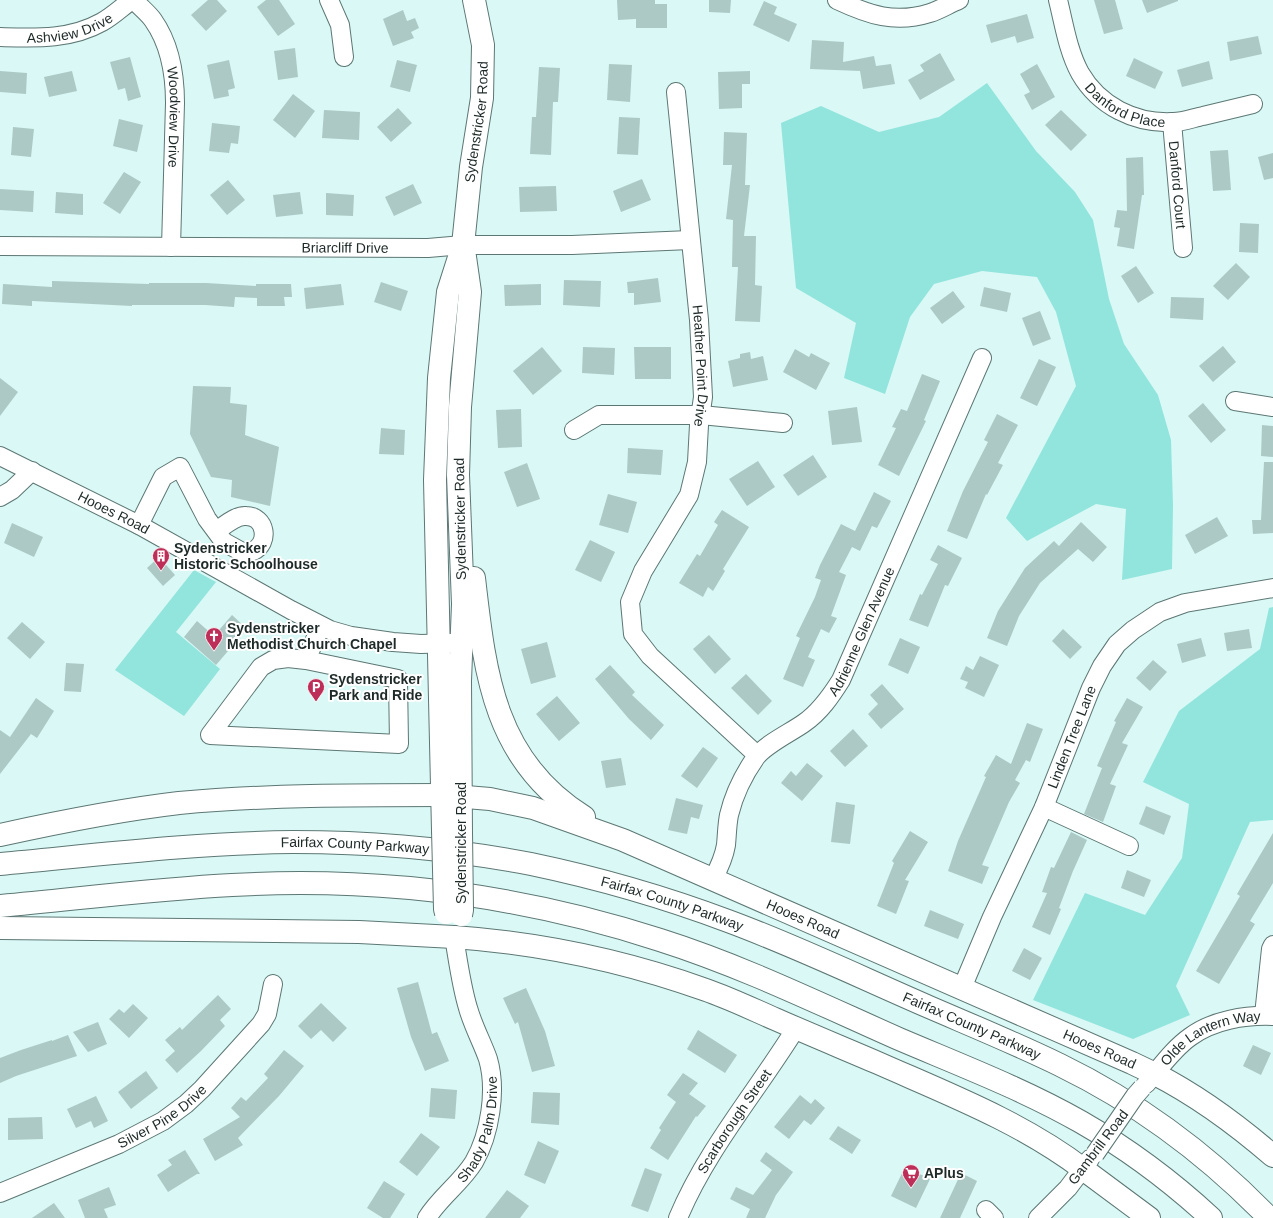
<svg xmlns="http://www.w3.org/2000/svg" width="1273" height="1218" font-family="Arial,sans-serif">
<style>
.green{fill:#91e5dd}
.building{fill:#acc9c6}
.lines{fill:none;stroke-linecap:round;stroke-linejoin:round}
.minor-casing{stroke:#5c7774;stroke-width:20}
.major-casing{stroke:#5c7774;stroke-width:24}
.highway-casing{stroke:#5c7774;stroke-width:24}
.minor{stroke:#fff;stroke-width:18}
.major{stroke:#fff;stroke-width:22}
.highway{stroke:#fff;stroke-width:22}
.minor-bridge-casing{stroke:#5c7774;stroke-width:20;stroke-linecap:butt}
.major-bridge-casing{stroke:#5c7774;stroke-width:24;stroke-linecap:butt}
.minor-bridge{stroke:#fff;stroke-width:18}
.major-bridge{stroke:#fff;stroke-width:22}
.labels{text-anchor:middle;stroke-width:4;stroke-linejoin:round;paint-order:stroke}
.street-label{font-size:14px;fill:#1e2a28;stroke:#fefefe}
.poi-label{font-size:14px;font-weight:bold;fill:#1e2a28;stroke:#fefefe;text-anchor:start}
</style>
<rect width="100%" height="100%" fill="#daf8f5"/>
<g class="green">
<polygon points="987,83 1036,151 1075,192 1093,220 1109,299 1124,344 1158,395 1171,440 1173,505 1172,569 1122,580 1126,509 1096,504 1027,541 1006,518 1076,386 1056,312 1037,277 982,271 934,284 910,317 885,394 844,378 856,323 796,288 781,123 821,106 879,132 939,117"/>
<polygon points="194,570 216,582 176,632 220,669 184,716 115,670"/>
<polygon points="1273,607 1273,820 1250,822 1176,986 1190,1015 1133,1039 1033,1000 1085,893 1145,915 1182,858 1189,804 1143,782 1179,711 1260,649 1269,608"/>
</g>
<g class="building">
<polygon points="208,0 217,0 227,11 206,31 191,15"/>
<polygon points="266,0 279,0 295,24 278,36 257,7"/>
<polygon points="617,0 655,0 655,4 667,4 667,28 636,28 636,19 618,20"/>
<polygon points="709,0 731,0 730,13 709,12"/>
<polygon points="1094,0 1115,0 1123,29 1104,34"/>
<polygon points="1142,0 1178,0 1178,1 1147,13"/>
<polygon points="764,1 777,7 774,14 797,24 789,42 753,25"/>
<polygon points="403,10 407,21 415,18 419,28 411,32 414,38 393,46 383,19"/>
<polygon points="1027,14 1034,38 1017,43 1015,36 991,43 986,25"/>
<polygon points="1258,36 1262,54 1230,61 1227,42"/>
<polygon points="812,40 844,42 843,62 874,56 876,66 891,64 895,84 863,89 860,71 810,69"/>
<polygon points="295,48 298,77 278,80 274,51"/>
<polygon points="940,53 955,80 920,100 908,80 924,71 920,65"/>
<polygon points="130,57 141,97 128,101 125,88 118,90 110,62"/>
<polygon points="1134,58 1163,72 1155,89 1126,76"/>
<polygon points="229,60 235,88 228,90 229,96 214,99 207,65"/>
<polygon points="397,60 417,65 410,92 390,87"/>
<polygon points="1209,61 1213,79 1182,87 1177,70"/>
<polygon points="609,64 632,65 630,102 607,100"/>
<polygon points="1037,64 1055,97 1032,110 1024,95 1030,92 1020,74"/>
<polygon points="539,67 560,68 558,102 553,102 551,155 530,154 532,117 536,117"/>
<polygon points="0,71 27,73 26,94 0,92"/>
<polygon points="72,71 77,91 49,97 44,77"/>
<polygon points="750,71 750,84 742,84 742,108 719,109 718,72"/>
<polygon points="293,94 315,111 295,138 273,120"/>
<polygon points="398,108 412,123 391,142 377,127"/>
<polygon points="324,110 360,112 359,140 322,138"/>
<polygon points="1061,110 1087,135 1071,151 1045,125"/>
<polygon points="619,117 640,118 638,155 617,154"/>
<polygon points="119,119 143,125 137,152 113,146"/>
<polygon points="212,123 240,126 238,144 231,143 229,153 209,151"/>
<polygon points="13,127 34,129 31,157 11,155"/>
<polygon points="724,132 747,133 745,185 750,185 744,236 756,236 755,285 762,286 760,322 735,321 738,267 732,267 733,220 726,219 732,165 723,165"/>
<polygon points="1228,150 1231,190 1213,191 1210,151"/>
<polygon points="1273,153 1273,178 1264,180 1258,157"/>
<polygon points="1143,157 1144,195 1142,195 1134,249 1117,246 1120,228 1114,227 1117,210 1127,211 1126,158"/>
<polygon points="124,172 141,182 120,214 103,203"/>
<polygon points="642,179 651,200 621,212 613,191"/>
<polygon points="228,180 245,200 227,215 210,195"/>
<polygon points="413,184 422,203 394,216 385,197"/>
<polygon points="556,186 557,211 520,212 519,187"/>
<polygon points="0,189 34,191 33,212 0,210"/>
<polygon points="56,192 83,194 83,215 55,213"/>
<polygon points="300,192 303,214 276,217 273,195"/>
<polygon points="326,193 354,195 353,216 326,215"/>
<polygon points="1240,223 1259,224 1258,253 1239,252"/>
<polygon points="1236,263 1250,277 1228,300 1213,286"/>
<polygon points="1136,266 1154,293 1138,303 1121,276"/>
<polygon points="658,278 661,302 634,305 634,293 628,293 627,282"/>
<polygon points="564,280 601,281 600,307 563,305"/>
<polygon points="52,281 149,284 149,283 206,283 256,286 256,284 291,284 292,297 284,297 285,306 257,306 257,298 235,297 234,307 205,305 132,305 132,306 32,301 32,306 2,304 3,284 52,287"/>
<polygon points="381,282 408,291 401,311 374,302"/>
<polygon points="341,284 344,305 306,309 304,288"/>
<polygon points="541,284 541,305 505,306 504,285"/>
<polygon points="984,287 1011,293 1007,312 980,306"/>
<polygon points="953,291 965,307 942,324 930,308"/>
<polygon points="1171,297 1204,298 1203,320 1170,318"/>
<polygon points="1040,311 1051,339 1033,346 1022,318"/>
<polygon points="1223,346 1236,362 1213,382 1199,366"/>
<polygon points="542,347 562,371 533,395 513,371"/>
<polygon points="583,347 615,348 614,375 582,373"/>
<polygon points="634,347 671,347 671,379 635,379"/>
<polygon points="795,349 809,357 811,353 830,363 816,390 783,372"/>
<polygon points="750,352 751,359 763,356 768,380 733,387 728,361 740,358 740,354"/>
<polygon points="1039,359 1056,367 1037,406 1020,398"/>
<polygon points="922,374 940,381 924,420 926,421 899,476 878,465 896,428 892,427 901,409 907,411"/>
<polygon points="0,378 18,392 0,416"/>
<polygon points="193,386 231,387 230,403 247,405 245,435 279,447 270,506 231,497 232,480 211,477 190,434"/>
<polygon points="1203,403 1226,430 1211,443 1188,416"/>
<polygon points="857,407 862,442 832,445 828,411"/>
<polygon points="521,409 522,447 498,448 496,410"/>
<polygon points="997,414 1018,425 998,463 1003,465 987,495 986,494 967,539 947,531 963,491 988,442 984,440"/>
<polygon points="1262,425 1273,426 1273,457 1261,456"/>
<polygon points="381,428 405,430 404,455 379,454"/>
<polygon points="628,448 663,450 661,475 627,473"/>
<polygon points="813,455 827,477 798,496 783,475"/>
<polygon points="758,461 775,487 747,506 729,479"/>
<polygon points="1264,462 1273,462 1273,533 1253,534 1252,520 1261,520"/>
<polygon points="527,463 540,499 517,507 504,472"/>
<polygon points="874,492 891,501 877,528 872,526 860,551 852,547 839,572 846,575 831,616 837,618 829,633 821,629 808,657 815,660 803,687 783,679 800,638 796,636 815,597 821,580 815,578 820,565 841,524 855,531"/>
<polygon points="608,494 637,502 628,533 599,525"/>
<polygon points="722,510 749,527 723,569 725,571 713,591 708,587 703,597 679,583 697,554 700,556 718,525 714,522"/>
<polygon points="1217,517 1228,536 1195,554 1185,535"/>
<polygon points="1081,522 1107,547 1093,562 1078,549 1040,583 1019,616 1007,646 987,638 998,611 1025,568 1054,541 1059,546"/>
<polygon points="12,523 43,537 34,557 4,543"/>
<polygon points="590,540 615,552 601,582 575,570"/>
<polygon points="938,545 962,558 948,586 945,585 928,627 909,620 920,594 922,595 938,564 930,560"/>
<polygon points="159,557 175,575 163,586 147,568"/>
<polygon points="232,615 247,629 216,665 184,637 197,621 214,636"/>
<polygon points="22,622 45,642 30,659 7,638"/>
<polygon points="1063,629 1082,647 1070,659 1052,641"/>
<polygon points="1249,629 1252,648 1227,651 1224,633"/>
<polygon points="709,635 731,659 715,674 693,649"/>
<polygon points="900,638 920,647 908,674 888,665"/>
<polygon points="1201,638 1206,656 1182,663 1177,644"/>
<polygon points="547,642 556,677 531,684 521,649"/>
<polygon points="980,656 999,665 984,697 965,688 968,682 960,679 966,666 973,670"/>
<polygon points="1153,660 1167,672 1150,691 1136,678"/>
<polygon points="66,663 84,664 81,692 64,691"/>
<polygon points="610,665 635,692 632,695 664,725 651,740 629,719 595,679"/>
<polygon points="746,674 772,701 758,715 731,688"/>
<polygon points="882,684 904,709 881,729 868,714 878,704 870,695"/>
<polygon points="557,696 580,723 559,741 536,714"/>
<polygon points="36,698 54,711 37,738 31,734 0,774 0,730 10,737"/>
<polygon points="1127,698 1143,707 1122,743 1128,745 1110,784 1116,786 1103,822 1084,814 1102,768 1097,766 1116,722 1114,721"/>
<polygon points="1027,723 1043,729 1030,762 1026,760 1015,780 1020,783 1009,802 982,865 989,867 982,884 948,871 958,841 986,777 984,776 996,755 1011,764"/>
<polygon points="853,729 868,746 845,767 830,751"/>
<polygon points="703,747 718,758 697,788 681,776"/>
<polygon points="621,758 626,785 606,788 601,761"/>
<polygon points="807,763 823,776 802,801 781,783 791,771 796,776"/>
<polygon points="676,798 703,805 699,819 691,817 687,834 668,830"/>
<polygon points="836,802 855,805 850,844 831,842"/>
<polygon points="1146,806 1171,816 1164,835 1139,824"/>
<polygon points="910,831 928,842 905,880 909,881 896,914 877,906 894,863 892,861"/>
<polygon points="1071,832 1087,840 1073,871 1059,908 1061,909 1050,935 1032,927 1047,893 1042,892 1051,867 1054,868"/>
<polygon points="1273,833 1273,883 1250,921 1255,924 1219,984 1196,971 1240,896 1237,894"/>
<polygon points="1127,870 1151,880 1144,897 1121,888"/>
<polygon points="930,910 964,924 958,939 924,926"/>
<polygon points="1024,948 1042,958 1030,980 1012,971"/>
<polygon points="418,982 432,1034 437,1032 449,1061 425,1071 411,1037 397,988"/>
<polygon points="526,988 545,1031 555,1066 532,1072 518,1022 515,1024 503,998"/>
<polygon points="218,995 231,1009 220,1020 225,1026 201,1051 177,1073 165,1060 175,1051 165,1040 180,1027 182,1030"/>
<polygon points="321,1003 347,1028 333,1042 321,1030 311,1039 298,1026"/>
<polygon points="133,1004 148,1018 129,1038 109,1019 119,1009 124,1013"/>
<polygon points="98,1022 107,1044 88,1052 73,1032"/>
<polygon points="698,1030 737,1055 725,1073 687,1049"/>
<polygon points="68,1035 77,1056 16,1076 0,1083 0,1058 21,1050 52,1040 52,1041"/>
<polygon points="1253,1045 1271,1053 1261,1075 1243,1066"/>
<polygon points="284,1050 304,1066 279,1096 238,1138 243,1145 215,1161 203,1139 240,1117 231,1108 241,1097 246,1101 268,1078 264,1074"/>
<polygon points="146,1071 158,1088 131,1109 118,1092"/>
<polygon points="683,1073 698,1083 689,1094 706,1106 697,1117 696,1116 668,1160 650,1148 661,1130 659,1128 676,1102 667,1095"/>
<polygon points="431,1088 457,1090 455,1119 429,1117"/>
<polygon points="533,1092 560,1093 559,1125 531,1123"/>
<polygon points="800,1095 811,1104 815,1099 825,1108 811,1125 804,1120 789,1139 774,1127"/>
<polygon points="96,1096 108,1121 94,1128 91,1121 76,1128 67,1109"/>
<polygon points="42,1117 43,1139 8,1140 8,1118"/>
<polygon points="838,1126 861,1140 852,1154 829,1139"/>
<polygon points="421,1133 440,1147 417,1176 399,1162"/>
<polygon points="538,1141 559,1151 545,1184 524,1175"/>
<polygon points="185,1150 200,1174 197,1174 168,1192 157,1175 172,1165 168,1160"/>
<polygon points="766,1152 793,1172 776,1195 765,1218 746,1218 750,1209 730,1199 736,1187 753,1195 772,1170 760,1161"/>
<polygon points="905,1167 930,1179 916,1208 891,1196"/>
<polygon points="645,1168 662,1174 648,1212 631,1206"/>
<polygon points="961,1173 977,1181 960,1218 940,1218"/>
<polygon points="384,1181 405,1194 390,1218 383,1218 367,1208"/>
<polygon points="109,1187 116,1205 104,1209 108,1218 85,1218 78,1200"/>
<polygon points="507,1190 529,1206 520,1218 485,1218"/>
<polygon points="54,1203 65,1218 32,1218"/>
</g>
<g class="lines">
<g class="minor-casing">
<g id="minor">
<path id="s1" d="M134,0C140,7 148,13 153,20C170,44 175,75 175,103L171,247"/>
<polyline points="329,0 340,25 344,57"/>
<path d="M837,0C869,15 895,24 930,13C940,10 949,4 959,0"/>
<path id="s2" d="M1058,0C1064,24 1068,51 1080,73C1099,106 1135,124 1173,122C1183,122 1193,118 1203,116C1219,112 1236,108 1253,104"/>
<path id="s3" d="M0,37C35,38 70,40 102,22C113,16 122,7 132,0"/>
<path id="s4" d="M676,92L699,320L703,397L699,425L697,462L689,495L643,571L630,602L633,634L650,656L757,755"/>
<path id="s5" d="M1172,122L1183,248"/>
<path id="s6" d="M0,246L428,248L463,245H572L690,240"/>
<polyline points="1235,401 1273,407"/>
<polyline points="574,430 599,415 701,415 783,423"/>
<path id="s7" d="M0,456L139,525L291,610L330,630L351,636L393,642L421,644L452,643"/>
<polyline points="0,497 12,490 32,471"/>
<path d="M139,525L163,477L180,467L207,519L224,542L244,553C247,553 250,552 253,551C270,543 266,516 246,516C236,515 224,526 216,531"/>
<polyline points="306,660 398,679 399,744 210,735 261,667 273,660 288,658 306,660 321,626"/>
<polyline points="1044,807 1129,846"/>
<path id="s8" d="M713,879C719,868 724,857 726,845C727,835 727,825 729,815C734,794 744,774 756,757C766,744 790,733 804,723C820,712 831,696 841,680L982,358"/>
<path id="s9" d="M962,988L992,917L1044,807L1091,688L1102,666L1117,644L1133,630L1160,612L1185,603L1273,588"/>
<polyline points="1264,1015 1271,949 1273,945"/>
<path id="s10" d="M1146,1084C1160,1068 1173,1049 1190,1037C1213,1020 1245,1015 1273,1016"/>
<path id="s11" d="M0,1193L119,1144L163,1121L186,1104L202,1089L261,1024L267,1014L273,984"/>
<polyline points="986,1210 994,1218"/>
<path id="s12" d="M427,1218C440,1197 461,1183 474,1162C490,1134 497,1090 488,1059C482,1042 473,1026 468,1008C461,985 458,960 454,937"/>
<path id="s13" d="M678,1218C707,1149 757,1091 796,1028"/>
<polyline points="1038,1218 1068,1188 1090,1159"/>
</g>
</g>
<g class="major-casing">
<g id="major">
<path d="M474,578C485,674 494,761 584,817"/>
<path id="s14" d="M442,795L490,799L533,808L623,840L1132,1063L1155,1074"/>
<path id="s15" d="M443,830L435,480L439,378L448,292L463,245L471,167L482,98L483,45L474,0"/>
<polyline points="461,833 460,681 463,604 458,475 460,407 470,292 464,250"/>
<path d="M454,937C539,943 625,961 706,990C729,998 752,1009 775,1019C809,1034 843,1048 878,1063C948,1094 1021,1122 1083,1169"/>
</g>
</g>
<g class="highway-casing">
<g id="highway">
<path d="M0,835C59,822 119,810 179,803C267,795 354,795 442,795"/>
<path id="s16" d="M0,864C97,855 195,843 293,842C372,842 453,849 531,864C598,878 664,897 728,921C796,946 862,978 929,1007C973,1026 1017,1044 1060,1065C1138,1103 1209,1156 1269,1218"/>
<path d="M0,906C77,899 155,889 232,885C376,877 522,895 660,940C742,966 820,1004 899,1039C960,1065 1023,1089 1081,1122C1128,1149 1171,1181 1211,1218"/>
<polyline points="0,928 359,932 454,937"/>
<path d="M1155,1074C1198,1096 1236,1124 1273,1156"/>
<polyline points="1083,1169 1149,1218"/>
</g>
</g>
<use href="#minor" class="minor"/>
<use href="#major" class="major"/>
<use href="#highway" class="highway"/>
<g class="minor-bridge-casing">
<polyline id="minor-bridge" points="1095,1154 1135,1096 1142,1088"/>
</g>
<g class="major-bridge-casing">
<g id="major-bridge">
<polyline points="443,830 445,909 446,913"/>
<polyline points="461,915 462,910 461,833"/>
</g>
</g>
<use href="#minor-bridge" class="minor-bridge"/>
<use href="#major-bridge" class="major-bridge"/>
</g>
<defs>
<g id="building-pin" transform="scale(0.9)"><path d="M0 17L-7.5 6A9.5 9.5 0 1 1 7.5 6Z" fill="#bd2e59" stroke="#fefefe"/><path d="M-4-6H4V6H1V3H-1V6H-4ZM-2.5-4.3h1.7v1.8h-1.7ZM.8-4.3h1.7v1.8H.8ZM-2.5-1h1.7V.8h-1.7ZM.8-1h1.7V.8H.8Z" fill="#fff"/></g>
<g id="church-pin" transform="scale(0.9)"><path d="M0 17L-7.5 6A9.5 9.5 0 1 1 7.5 6Z" fill="#bd2e59" stroke="#fefefe"/><path d="M-1.2-6h2.4v3.5h3.3v2.4h-3.3V6h-2.4V-.1h-3.3v-2.4h3.3Z" fill="#fff"/></g>
<g id="parking-pin" transform="scale(0.9)"><path d="M0 17L-7.5 6A9.5 9.5 0 1 1 7.5 6Z" fill="#bd2e59" stroke="#fefefe"/><path d="M-3.5-5.5H1a3.5 3.5 0 0 1 0 7H-1V5.5H-3.5ZM-1-3.4V-.6H.8a1.4 1.4 0 0 0 0-2.8Z" fill="#fff"/></g>
<g id="supermarket-pin" transform="scale(0.9)"><path d="M0 17L-7.5 6A9.5 9.5 0 1 1 7.5 6Z" fill="#bd2e59" stroke="#fefefe"/><path d="M-6-5.5h2.5l.6 2H6L4.5 2H-2.5L-4.4-4H-6ZM-1.5 3.2a1.3 1.3 0 1 0 .1 0ZM3 3.2a1.3 1.3 0 1 0 .1 0Z" fill="#fff"/></g>
</defs>
<g fill-rule="evenodd">
<use href="#building-pin" x="161" y="556"/>
<use href="#church-pin" x="214" y="636"/>
<use href="#parking-pin" x="316" y="687"/>
<use href="#supermarket-pin" x="911" y="1173"/>
</g>
<g class="labels">
<g class="street-label">
<text dy="5" stroke="none"><textPath href="#s3" startOffset="71">Ashview Drive</textPath></text>
<text dy="5" stroke="none"><textPath href="#s2" startOffset="135">Danford Place</textPath></text>
<text dy="5" stroke="none"><textPath href="#s1" startOffset="129">Woodview Drive</textPath></text>
<text dy="5" stroke="none"><textPath href="#s15" startOffset="712">Sydenstricker Road</textPath></text>
<text dy="5" stroke="none"><textPath href="#s5" startOffset="63">Danford Court</textPath></text>
<text dy="5" stroke="none"><textPath href="#s6" startOffset="345">Briarcliff Drive</textPath></text>
<text dy="5" stroke="none"><textPath href="#s4" startOffset="275">Heather Point Drive</textPath></text>
<text dy="5" stroke="none"><textPath href="#s7" startOffset="127">Hooes Road</textPath></text>
<text transform="translate(460 519) rotate(-91)" y="5">Sydenstricker Road</text>
<text dy="5" stroke="none"><textPath href="#s8" startOffset="300">Adrienne Glen Avenue</textPath></text>
<text dy="5" stroke="none"><textPath href="#s9" startOffset="274">Linden Tree Lane</textPath></text>
<text transform="translate(461 843) rotate(-90)" y="5">Sydenstricker Road</text>
<text dy="5" stroke="none"><textPath href="#s16" startOffset="356">Fairfax County Parkway</textPath></text>
<text dy="5" stroke="none"><textPath href="#s16" startOffset="680">Fairfax County Parkway</textPath></text>
<text dy="5" stroke="none"><textPath href="#s14" startOffset="384">Hooes Road</textPath></text>
<text dy="5" stroke="none"><textPath href="#s16" startOffset="1004">Fairfax County Parkway</textPath></text>
<text dy="5" stroke="none"><textPath href="#s10" startOffset="83">Olde Lantern Way</textPath></text>
<text dy="5" stroke="none"><textPath href="#s14" startOffset="708">Hooes Road</textPath></text>
<text dy="5" stroke="none"><textPath href="#s11" startOffset="180">Silver Pine Drive</textPath></text>
<text dy="5" stroke="none"><textPath href="#s13" startOffset="112">Scarborough Street</textPath></text>
<text dy="5" stroke="none"><textPath href="#s12" startOffset="106">Shady Palm Drive</textPath></text>
<text transform="translate(1098 1147) rotate(-53)" y="5">Gambrill Road</text>
</g>
<g class="poi-label">
<text x="174" y="553">Sydenstricker<tspan x="174" dy="16">Historic Schoolhouse</tspan></text>
<text x="227" y="633">Sydenstricker<tspan x="227" dy="16">Methodist Church Chapel</tspan></text>
<text x="329" y="684">Sydenstricker<tspan x="329" dy="16">Park and Ride</tspan></text>
<text x="924" y="1178">APlus</text>
</g>
</g>
</svg>
